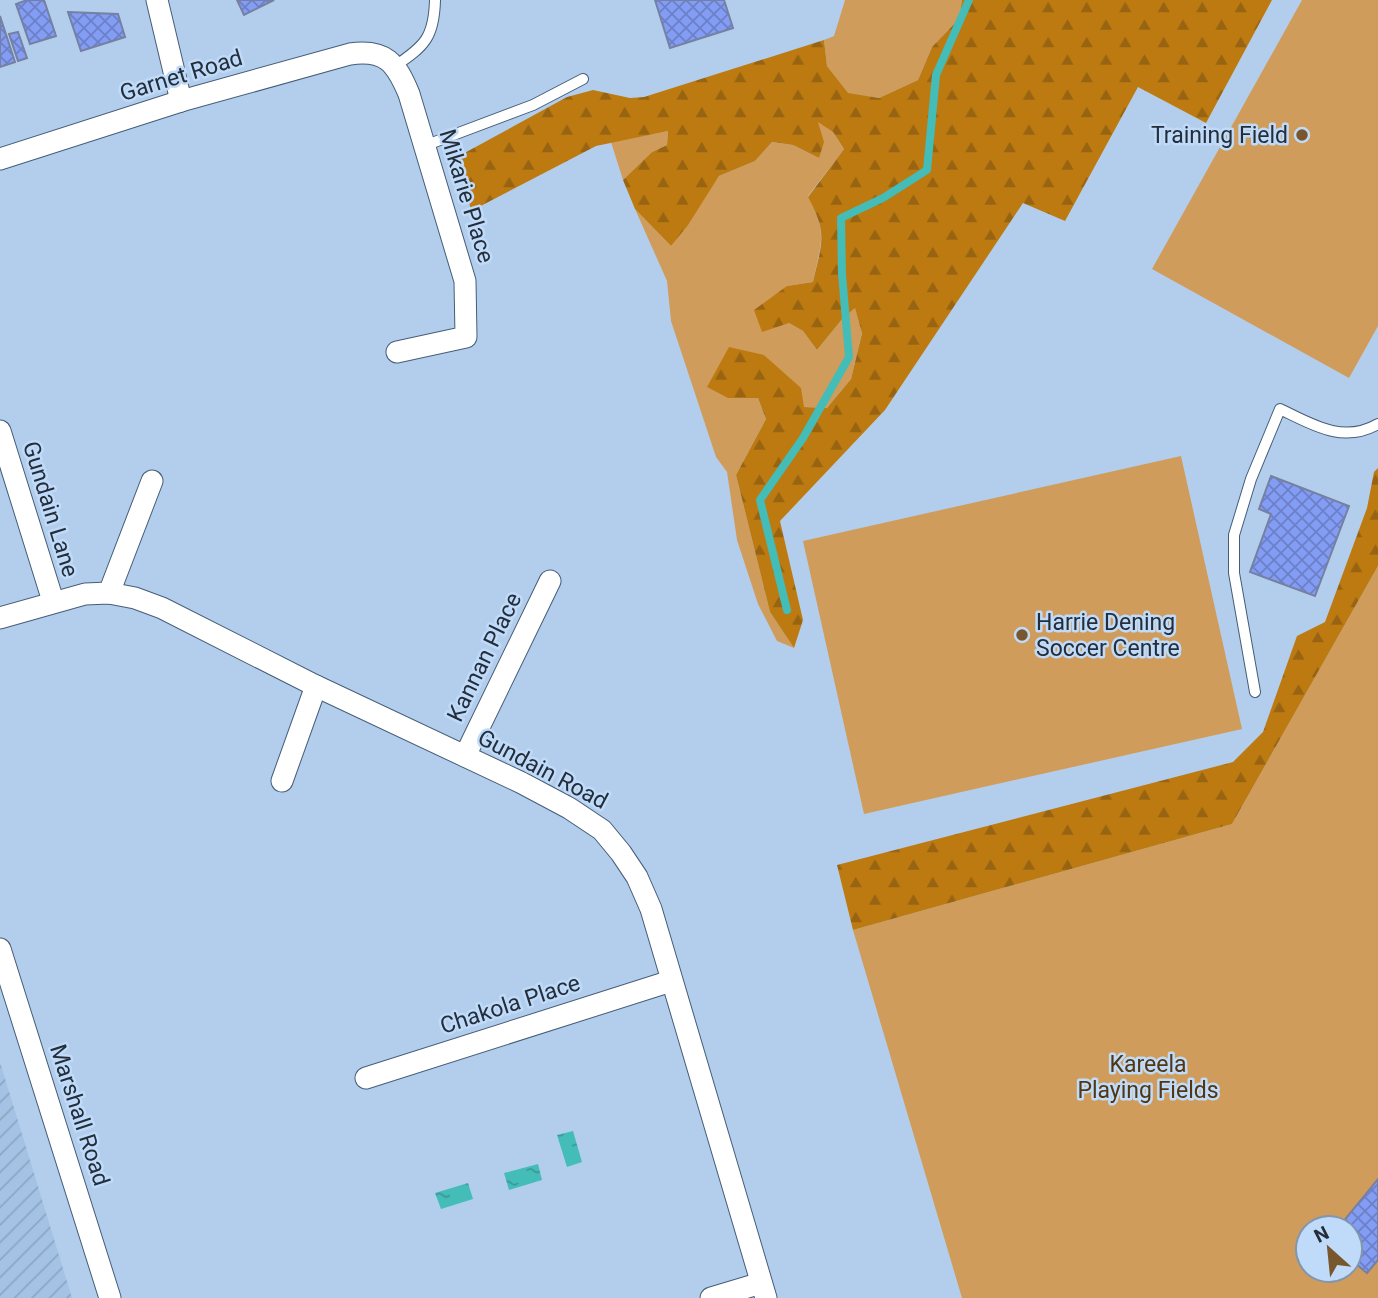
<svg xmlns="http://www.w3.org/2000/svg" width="1378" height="1298" font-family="Roboto,sans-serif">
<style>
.industrial{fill:url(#industrial-furrows)}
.green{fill:#d09c5b;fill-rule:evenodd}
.forest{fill:url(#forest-firs)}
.water{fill:url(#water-ripples)}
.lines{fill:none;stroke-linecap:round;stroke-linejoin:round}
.stream{stroke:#44bcb7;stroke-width:8}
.building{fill:url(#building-cross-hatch);stroke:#7680a0;stroke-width:2}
.service-casing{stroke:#455d77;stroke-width:12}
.minor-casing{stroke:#455d77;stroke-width:23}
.service{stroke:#fff;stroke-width:10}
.minor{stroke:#fff;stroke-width:21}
.poi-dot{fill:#78572e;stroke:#c0dbf9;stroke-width:2.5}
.labels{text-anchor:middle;stroke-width:5;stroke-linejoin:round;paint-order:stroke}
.street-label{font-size:23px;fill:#242e3a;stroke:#c0dbf9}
.poi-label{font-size:23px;fill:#242e3a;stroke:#c0dbf9;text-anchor:end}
.park-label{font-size:23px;fill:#513610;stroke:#c0dbf9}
</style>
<defs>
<pattern id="industrial-furrows" width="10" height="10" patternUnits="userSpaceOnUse" patternTransform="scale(1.75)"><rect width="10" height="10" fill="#a3c2e4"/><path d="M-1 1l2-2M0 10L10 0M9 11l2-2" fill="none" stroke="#8ca7c4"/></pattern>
<pattern id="forest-firs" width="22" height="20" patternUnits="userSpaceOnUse" patternTransform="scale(1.75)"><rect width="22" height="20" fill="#bc7a11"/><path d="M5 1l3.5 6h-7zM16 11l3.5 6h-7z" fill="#996411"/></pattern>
<pattern id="water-ripples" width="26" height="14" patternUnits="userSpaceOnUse" patternTransform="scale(1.75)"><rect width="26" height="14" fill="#44bcb7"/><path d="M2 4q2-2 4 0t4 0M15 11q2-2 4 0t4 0" fill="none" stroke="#399996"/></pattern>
<pattern id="building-cross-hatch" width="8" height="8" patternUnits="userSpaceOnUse" patternTransform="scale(1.75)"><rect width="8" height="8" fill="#839cf4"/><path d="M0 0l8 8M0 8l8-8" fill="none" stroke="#6b80c7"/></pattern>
</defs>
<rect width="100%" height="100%" fill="#b3ceec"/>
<polygon class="industrial" points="0,1062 72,1298 0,1298"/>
<g class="green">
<polygon points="845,0 962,0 959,19 932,47 918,80 879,98 848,94 827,66 824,40 834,36"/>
<polygon points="1302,0 1378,0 1378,326 1349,378 1152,269"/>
<path d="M818,121L833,132L844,149L808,196C828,234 821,242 813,282L787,286L789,323L803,331L817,350L843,318L855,307L862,332L851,379L827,408L803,407L779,370L764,355L728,398H758L766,419L736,475L770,612L794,648L777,641L758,604L737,540L727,472L716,457L671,321L667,281L635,209L671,246L719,176L755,161L772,142L793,145L819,158Z"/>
<polygon points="668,131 667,145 652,152 623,180 611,142"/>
<polygon points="1181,456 1242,729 864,814 803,541"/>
<path d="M1378,566V1298H962L853,930L1232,824ZM1308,1228H1350V1270H1308Z"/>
</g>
<g class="forest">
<path d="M962,0H1272L1206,123L1138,87L1065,221L1023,203L885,410L780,521L803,620L794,648L770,612L736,475L766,419L758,398H728L707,387L729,347L764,355L801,388L804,407L827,408L851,379L862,333L855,308L843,318L817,350L803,331L789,323L762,332L754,310L787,286L813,282C822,242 828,234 808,197L844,149L833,132L818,122L824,142L819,158L793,145L772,142L755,161L719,176L688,225L671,246L635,209L623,180L652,152L667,145L668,131L596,146L471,211L459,156L567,97L593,90L630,98L644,97L824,40L827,66L848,93L879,98L918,80L932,47L959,19Z"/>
<polygon points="1378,468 1378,566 1232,824 853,930 837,865 1233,762 1263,732 1297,636 1325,622 1367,508 1374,472"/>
</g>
<g class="water">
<polygon points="573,1131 582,1162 567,1167 557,1135"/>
<polygon points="538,1164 542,1180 509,1190 504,1173"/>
<polygon points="468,1183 473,1199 441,1209 435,1193"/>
</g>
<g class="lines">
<polyline class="stream" points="787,610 760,500 803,438 849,357 842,274 841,218 883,198 927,170 936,75 969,0"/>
</g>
<g class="building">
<polygon points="27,0 44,0 56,36 30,44 16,4"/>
<polygon points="237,0 274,0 244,15"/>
<polygon points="655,0 724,0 733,28 670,48"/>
<polygon points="68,12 118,14 125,37 81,51"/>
<polygon points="0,16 15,62 0,67"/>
<polygon points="18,32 27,58 18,61 9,34"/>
<polygon points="1271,476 1349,506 1315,596 1250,572 1271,514 1259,509"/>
<polygon points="1378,1179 1378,1260 1367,1273 1350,1259 1350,1228 1338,1228"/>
</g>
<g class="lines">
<g class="service-casing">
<g id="service">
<path d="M395,66C425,46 434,37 435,0"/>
<polyline points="424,146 533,105 583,79"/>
<path d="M1255,692L1234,573V535L1251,479L1280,409C1313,425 1343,444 1378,424"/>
</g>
</g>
<g class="minor-casing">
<g id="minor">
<polyline points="157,0 181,101"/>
<path d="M0,159L181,101L350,54C386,49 396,63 409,94L465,281L466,337L397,352"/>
<polyline points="0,431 53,601"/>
<polyline points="109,593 152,481"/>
<polyline points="0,618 85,594 109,593 135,598 162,608 316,686 522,783 569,808 602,830 621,853 637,877 651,909 766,1298"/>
<polyline points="465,756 550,581"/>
<polyline points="282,781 316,686"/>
<polyline points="0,949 110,1298"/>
<polyline points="366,1078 671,981"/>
<polyline points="711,1298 761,1283"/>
</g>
</g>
<use href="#service" class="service"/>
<use href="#minor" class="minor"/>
</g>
<g class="poi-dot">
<circle cx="1302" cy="135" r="7"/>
<circle cx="1022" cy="635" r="7"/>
</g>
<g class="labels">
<g class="street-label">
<text transform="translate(181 75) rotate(-17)" y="8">Garnet Road</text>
<text transform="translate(467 196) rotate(73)" y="8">Mikarie Place</text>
<text transform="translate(51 509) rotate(73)" y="8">Gundain Lane</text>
<text transform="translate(484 657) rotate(-64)" y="8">Kannan Place</text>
<text transform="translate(543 769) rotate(28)" y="8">Gundain Road</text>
<text transform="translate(510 1004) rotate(-18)" y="8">Chakola Place</text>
<text transform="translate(80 1115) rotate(72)" y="8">Marshall Road</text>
</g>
<g class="poi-label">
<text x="1288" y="143">Training Field</text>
<text x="1036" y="630" text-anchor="start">Harrie Dening<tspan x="1036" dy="26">Soccer Centre</tspan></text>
</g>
<g class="park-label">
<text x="1148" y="1072">Kareela<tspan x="1148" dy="26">Playing Fields</tspan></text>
</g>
</g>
<g transform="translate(1329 1249) rotate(333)"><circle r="33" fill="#c0dbf9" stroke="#8296ad" stroke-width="2"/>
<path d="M0-5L12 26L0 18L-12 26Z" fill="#78572e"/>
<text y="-10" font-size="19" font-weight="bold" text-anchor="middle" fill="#242e3a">N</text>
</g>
</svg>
